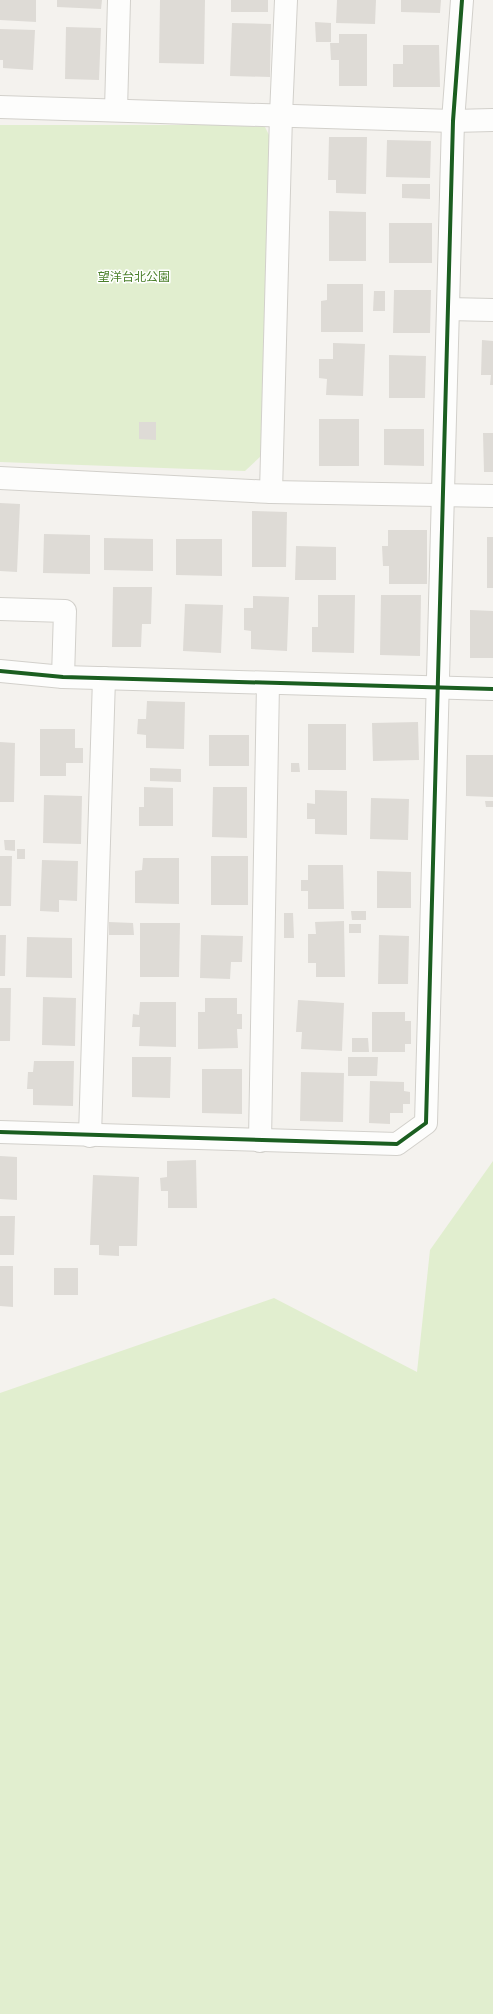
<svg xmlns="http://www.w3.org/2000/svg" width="493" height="2014" font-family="'Open Sans','Noto Sans JP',sans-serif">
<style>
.green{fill:#e1eecf}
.building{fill:#dedbd6}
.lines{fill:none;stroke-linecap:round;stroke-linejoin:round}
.minor-casing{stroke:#d2d0cb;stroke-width:24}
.minor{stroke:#fdfdfc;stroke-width:22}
.cycleway-casing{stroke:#fff;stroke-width:6}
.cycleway{stroke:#1b5e20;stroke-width:4}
.labels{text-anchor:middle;stroke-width:3;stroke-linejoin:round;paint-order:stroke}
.park-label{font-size:12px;fill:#4a7f2a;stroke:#fff}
</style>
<rect width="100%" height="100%" fill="#f4f2ee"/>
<g class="green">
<polygon points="0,125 264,125 271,139 262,455 245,471 0,462"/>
<polygon points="493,1161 493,2014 0,2014 0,1393 274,1298 417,1372 430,1250"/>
</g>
<g class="building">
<polygon points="0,0 36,0 36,22 0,20"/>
<polygon points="57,0 102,0 101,9 57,7"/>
<polygon points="160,0 205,0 204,64 159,63"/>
<rect x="231" y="0" width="37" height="12"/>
<polygon points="337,0 376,0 375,24 336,23"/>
<polygon points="401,0 441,0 440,13 401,12"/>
<polygon points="315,22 331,23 331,42 316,42"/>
<polygon points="232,23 271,24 270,77 230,76"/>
<polygon points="66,27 101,28 99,80 65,79"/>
<polygon points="0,29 35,30 33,70 3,68 3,60 0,60"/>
<polygon points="339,34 367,34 367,86 339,86 339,60 331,60 330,43 339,43"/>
<polygon points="403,45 439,45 440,87 393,87 393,64 403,64"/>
<polygon points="329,137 367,137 366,194 336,193 336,180 328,180"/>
<polygon points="387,140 431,141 430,178 386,177"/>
<polygon points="402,184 430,184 430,199 402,198"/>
<polygon points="329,211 366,212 366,261 329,261"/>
<rect x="389" y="223" width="43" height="40"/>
<polygon points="327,284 363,284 363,332 321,332 321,301 327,300"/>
<polygon points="394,290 431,290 430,333 393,333"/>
<polygon points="374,291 385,291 385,311 373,311"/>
<polygon points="482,340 493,341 493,385 490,385 491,375 481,375"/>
<polygon points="333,343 365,344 363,396 326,395 327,379 319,378 319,359 333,359"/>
<polygon points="389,355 426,356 425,398 389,398"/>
<rect x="319" y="419" width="40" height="47"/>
<polygon points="139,422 156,422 156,440 139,439"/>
<polygon points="384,429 424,429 424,466 384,465"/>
<polygon points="483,433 493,433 493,472 484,472"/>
<polygon points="0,503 20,504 17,572 0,571"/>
<polygon points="252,511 287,512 286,567 252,567"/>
<polygon points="388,530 427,530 427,584 389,584 389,566 383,566 382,546 388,546"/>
<polygon points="44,534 90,535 90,574 43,573"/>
<rect x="487" y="537" width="6" height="51"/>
<polygon points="104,538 153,539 153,571 104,570"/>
<polygon points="176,539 222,539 222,576 176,575"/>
<polygon points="296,546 336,547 336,580 295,580"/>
<polygon points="113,587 152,587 151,624 142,624 141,647 112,647"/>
<polygon points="318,595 355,595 354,653 312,652 312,627 318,627"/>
<polygon points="381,595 421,595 420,656 380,655"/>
<polygon points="253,596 289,597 287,651 251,649 251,631 244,630 244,608 253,608"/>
<polygon points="185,604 223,605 221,653 183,651"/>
<polygon points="470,610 493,611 493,658 470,658"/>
<polygon points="147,701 185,702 184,749 146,748 146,735 137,734 138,719 146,719"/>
<polygon points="418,722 419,760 373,761 372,723"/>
<rect x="308" y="724" width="38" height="46"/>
<polygon points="40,729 75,729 75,748 83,748 83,763 66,763 66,776 40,776"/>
<rect x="209" y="735" width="40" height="31"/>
<polygon points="0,742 15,743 14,802 0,802"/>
<polygon points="466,755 493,755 493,797 466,796"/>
<polygon points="291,763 299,763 300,772 291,772"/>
<polygon points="150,768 181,769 181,782 150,781"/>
<polygon points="144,787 173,788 173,826 139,826 139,807 144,807"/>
<polygon points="213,787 247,787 247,838 212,837"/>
<polygon points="315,790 347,791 347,835 315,834 315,819 307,819 307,803 315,804"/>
<polygon points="44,795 82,796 81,844 43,843"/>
<polygon points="371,798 409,799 408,840 370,839"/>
<polygon points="485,801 493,801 493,807 486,807"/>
<polygon points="4,840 15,840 15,851 5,850"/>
<rect x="17" y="849" width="8" height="10"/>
<polygon points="0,856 12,856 11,906 0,906"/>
<rect x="211" y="856" width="37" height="49"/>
<polygon points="143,858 179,858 179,904 135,903 135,871 142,870"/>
<polygon points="42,860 78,861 77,901 59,900 59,912 40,911"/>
<polygon points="308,865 343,865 344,909 308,909 308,891 301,891 301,880 308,880"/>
<polygon points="377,871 411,872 411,908 377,908"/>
<polygon points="351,911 366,911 366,920 352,920"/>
<polygon points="284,913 293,913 294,938 284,938"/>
<polygon points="344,921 345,977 316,977 316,963 308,963 308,934 316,934 315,922"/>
<polygon points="109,922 133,923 134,935 109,935"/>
<polygon points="140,923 180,923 179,977 140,977"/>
<rect x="349" y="924" width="12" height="9"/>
<polygon points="0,935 6,935 5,976 0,976"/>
<polygon points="201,935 243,936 242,962 231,962 230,979 200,978"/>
<polygon points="379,935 409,936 408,984 378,984"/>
<polygon points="27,937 72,938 72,978 26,977"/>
<polygon points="0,988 11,988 10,1041 0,1041"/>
<polygon points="43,997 76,998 75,1046 42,1045"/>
<polygon points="205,998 237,998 237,1014 242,1014 242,1029 237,1029 238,1048 198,1049 198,1012 205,1012"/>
<polygon points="298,1000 344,1003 342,1051 301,1049 302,1032 296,1032"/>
<polygon points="140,1002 176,1002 176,1047 139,1046 140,1027 132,1027 133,1014 139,1015"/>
<polygon points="372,1012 405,1012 405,1021 411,1021 411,1044 405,1044 405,1052 372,1052"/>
<polygon points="352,1038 368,1038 369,1052 352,1052"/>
<polygon points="132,1057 171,1057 170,1098 132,1097"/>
<polygon points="348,1057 378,1057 377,1076 348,1076"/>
<polygon points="34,1061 74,1061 73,1106 33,1105 33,1089 27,1089 28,1072 33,1072"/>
<polygon points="202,1069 242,1069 242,1114 202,1113"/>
<polygon points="301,1072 344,1073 343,1122 300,1121"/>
<polygon points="370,1081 404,1082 404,1091 410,1092 410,1104 403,1104 403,1113 390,1113 390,1124 369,1123"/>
<polygon points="0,1156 17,1157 17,1200 0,1199"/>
<polygon points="196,1160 197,1208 168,1208 168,1191 161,1191 160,1178 167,1177 167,1161"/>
<polygon points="93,1175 139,1177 137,1246 119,1246 119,1256 99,1255 99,1245 90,1245"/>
<polygon points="0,1216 15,1216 14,1255 0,1255"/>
<polygon points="0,1266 13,1266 13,1307 0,1306"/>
<rect x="54" y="1268" width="24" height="27"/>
</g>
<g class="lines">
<g class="minor-casing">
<g id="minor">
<polyline points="0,107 453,121 493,120"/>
<polyline points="116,110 119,0"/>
<polyline points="448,309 493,310"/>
<polyline points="0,478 271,492 493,496"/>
<polyline points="271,492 281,115 286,0"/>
<polyline points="0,609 65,611 63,677"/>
<polyline points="0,671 63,677 493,689"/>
<polyline points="0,1132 397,1144 426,1123 453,121 462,0"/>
<polyline points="90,1136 104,678"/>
<polyline points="260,1141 268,683"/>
</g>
</g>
<use href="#minor" class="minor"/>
<g class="cycleway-casing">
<g id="cycleway">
<polyline points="0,671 63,677 493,689"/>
<polyline points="0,1132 397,1144 426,1123 453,121 462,0"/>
</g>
</g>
<use href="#cycleway" class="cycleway"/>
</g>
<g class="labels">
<g class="park-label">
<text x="134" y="281">望洋台北公園</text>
</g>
</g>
</svg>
